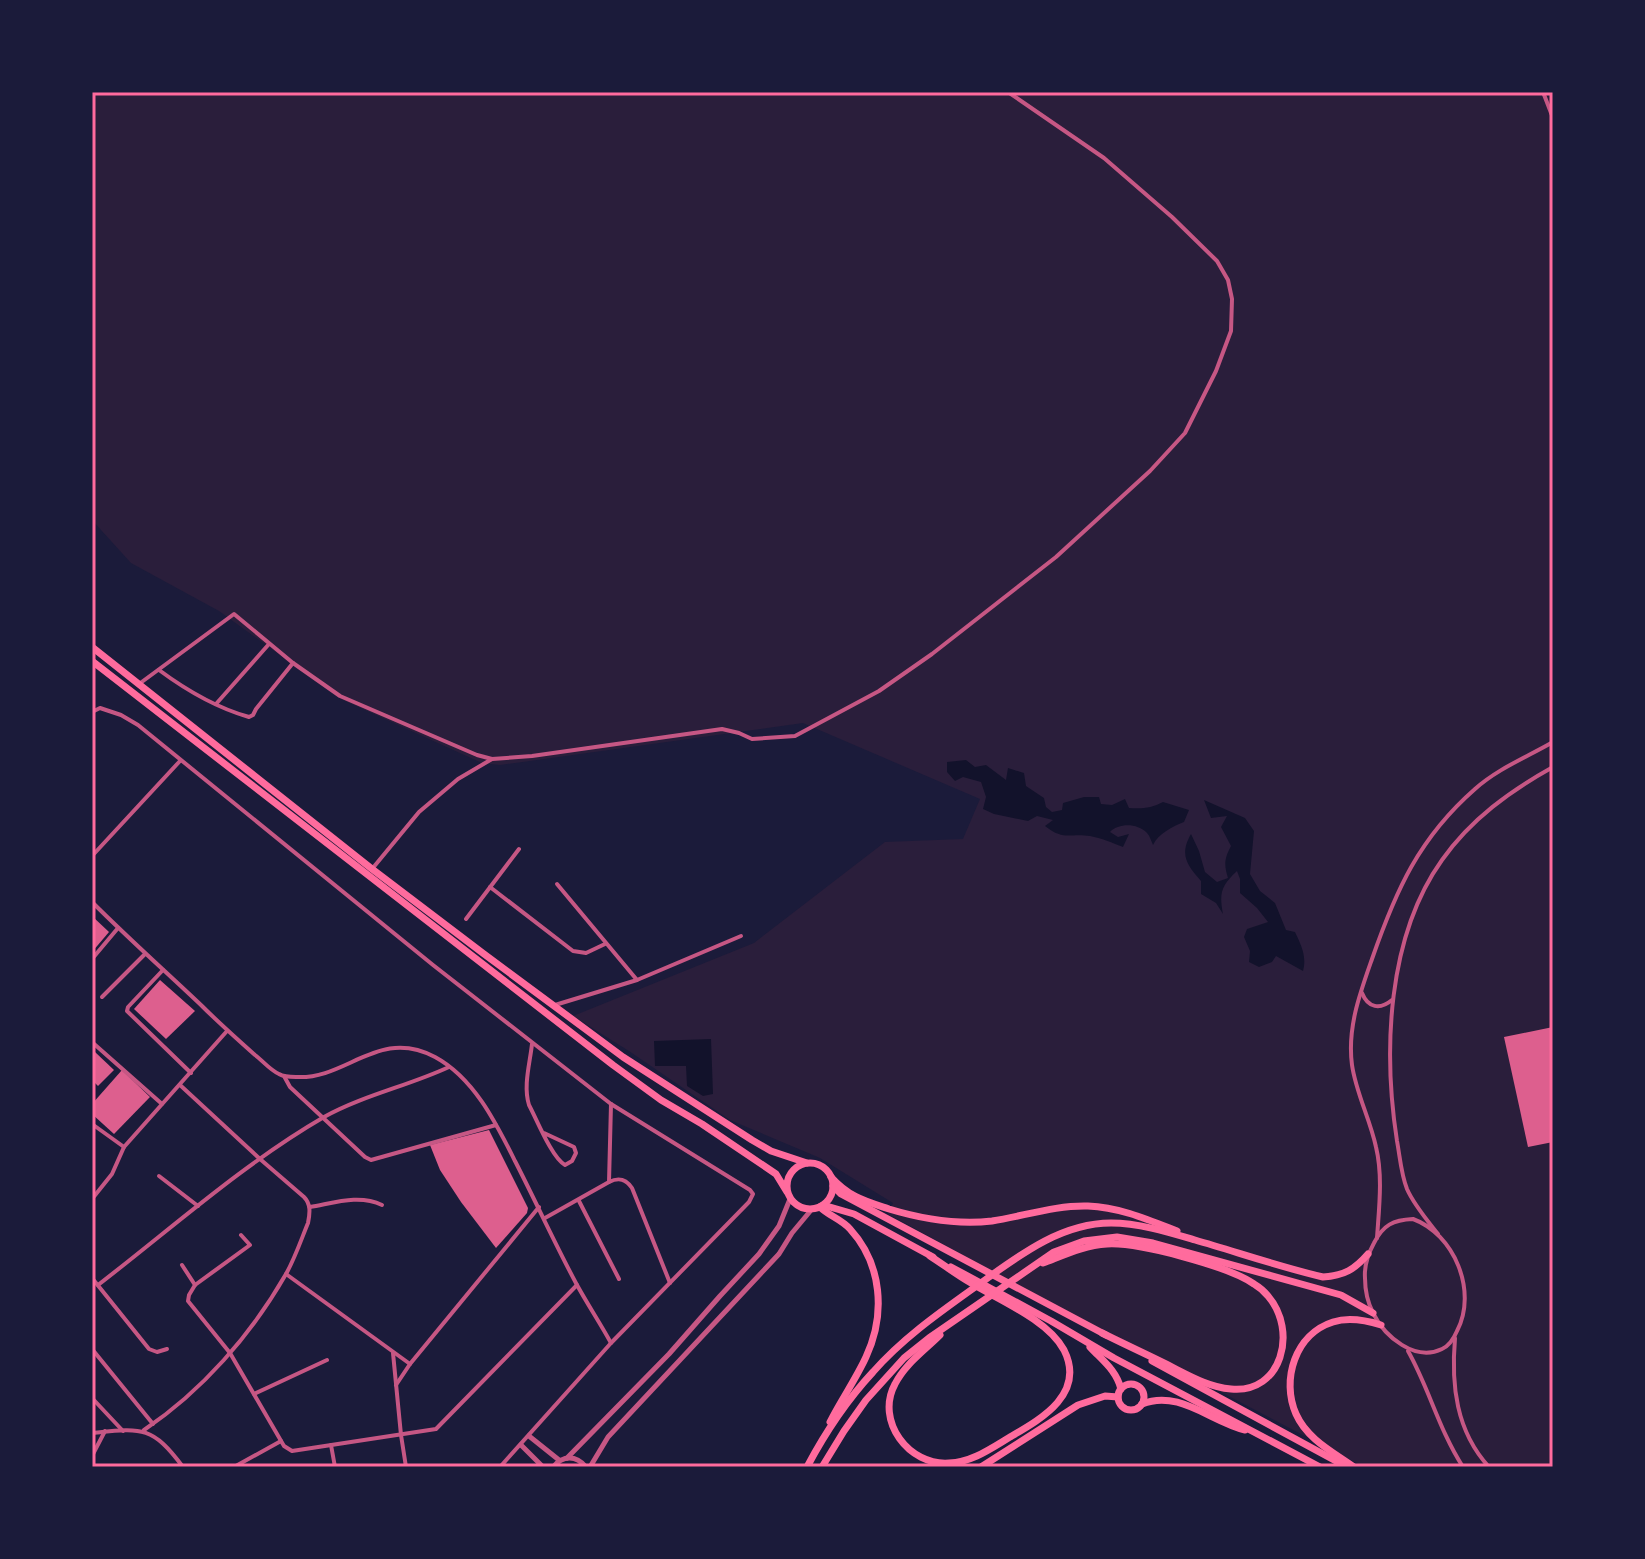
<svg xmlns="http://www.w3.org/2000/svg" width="1645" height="1559" font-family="Lato,sans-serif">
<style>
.green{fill:#2a1e3b}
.water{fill:#12122b}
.building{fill:#dd5f8e}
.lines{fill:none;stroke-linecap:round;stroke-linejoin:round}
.minor{stroke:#c65784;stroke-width:4}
.tertiary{stroke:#c65784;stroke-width:5}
.primary{stroke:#ff6b9d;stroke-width:7}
.trunk{stroke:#ff6b9d;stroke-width:7}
.neatline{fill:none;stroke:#ff6b9d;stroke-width:3}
</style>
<rect width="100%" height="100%" fill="#1b1b3a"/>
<polygon class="green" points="92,92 1553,92 1553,1467 1364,1467 1055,1305 888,1214 893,1203 820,1158 730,1120 629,1051 573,1016 754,943 885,842 963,839 980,799 803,723 500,765 482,763 341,699 219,611 131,563 92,520"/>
<g class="water">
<path d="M966,760L975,767L986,765L1006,780L1008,768L1024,773L1026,786L1044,798L1046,807L1052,812L1062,810L1063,803L1084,797H1099L1101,804L1112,805L1125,799L1129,808C1142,809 1152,808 1163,802L1189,810L1184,822C1173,826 1158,834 1153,845C1151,841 1150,836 1147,833C1137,823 1119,823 1110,832L1118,837L1129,834L1123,847C1113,843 1101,838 1090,836C1069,833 1064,841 1045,826L1053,820L1037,816L1028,821L994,814L983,809L986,797L981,782L963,777L955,781L947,772V762Z"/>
<path d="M1204,800L1245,818L1254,831L1250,874L1260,891L1275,903L1286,930L1295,932C1301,945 1307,956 1303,971L1276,956L1272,962L1259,967L1249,962L1250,951L1244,937L1247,929L1268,922L1257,908L1240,893V879L1237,871C1221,886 1219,893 1223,914L1216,903L1201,894V881C1187,865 1179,855 1191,834L1199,851L1205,872L1217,882L1228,878C1224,865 1224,859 1231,846L1221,827L1227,816L1211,818Z"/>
<polygon points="711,1039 713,1094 703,1096 687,1086 686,1066 655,1066 654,1041"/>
</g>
<g class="building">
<polygon points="92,916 109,932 92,952"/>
<polygon points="160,980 195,1011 166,1039 134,1009"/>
<polygon points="1553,1027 1553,1142 1528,1147 1504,1037"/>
<polygon points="95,1052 114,1070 98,1086 92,1080 92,1054"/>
<polygon points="122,1070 150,1097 114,1134 92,1114 92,1104"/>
<polygon points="489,1130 528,1208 527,1213 496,1248 461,1202 440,1170 430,1145"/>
</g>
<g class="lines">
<g class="minor">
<polyline points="1543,92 1553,118"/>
<path d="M159,670C186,690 217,708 249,717L253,715L256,709L293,663"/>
<polyline points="139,684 234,614 293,663 340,696 477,755 492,759 532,756 722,729 739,733 752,739 795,736 879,691 932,654 1056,557 1150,471 1185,433 1216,371 1231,331 1232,299 1228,280 1217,261 1172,217 1104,158 1008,92"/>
<polyline points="216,704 269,644"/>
<polyline points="92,712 100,708 121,715 138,725 433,965 611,1104 750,1190 753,1194 749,1202 611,1343 500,1467"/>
<polyline points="92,856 180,761"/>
<polyline points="372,869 419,812 458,779 492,759"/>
<polyline points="557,884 637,980"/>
<polyline points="490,887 573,951 586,953 605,944"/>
<path d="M92,902C128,938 165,971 202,1006C219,1023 237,1039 255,1055C263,1061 270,1070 279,1074C284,1077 291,1077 296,1077C347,1080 378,1027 435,1057C474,1078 496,1123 515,1161C536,1202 555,1244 577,1285C588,1305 600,1323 611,1343"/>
<polyline points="466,919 519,849"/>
<polyline points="92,959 118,928"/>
<polyline points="163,970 128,1007 127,1011 191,1073"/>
<path d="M1362,993C1368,1008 1380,1010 1392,1000"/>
<polyline points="102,997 145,954"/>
<polyline points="555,1005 637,980 741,936"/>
<polyline points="92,1044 93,1043 162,1104"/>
<path d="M532,1044C530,1063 523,1086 529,1105C537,1120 552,1158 565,1165L572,1161L576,1153L574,1147L544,1133"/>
<polyline points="284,1076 290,1087 365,1157 371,1160 496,1125"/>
<polyline points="92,1124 124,1147"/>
<polyline points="159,1176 198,1206"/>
<path d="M609,1182C619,1177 626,1179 632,1188L670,1283"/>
<polyline points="92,1199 112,1174 124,1147 227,1031"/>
<polyline points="579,1201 619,1279"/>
<path d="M310,1207C334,1203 359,1194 382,1205"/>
<polyline points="545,1218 609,1182 611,1104"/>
<path d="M1413,1219C1454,1234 1478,1291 1457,1331C1454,1338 1449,1346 1442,1349C1415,1362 1385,1337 1373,1313C1368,1303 1365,1289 1365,1278C1364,1265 1368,1254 1374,1243C1383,1225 1393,1220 1413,1219Z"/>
<path d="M1438,1234C1427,1220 1414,1205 1407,1189C1401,1174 1400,1157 1397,1141C1383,1051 1387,937 1442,860C1471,819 1510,791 1553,767"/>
<polyline points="241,1235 250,1245 195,1285 189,1295 188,1301 230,1353 284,1446 292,1451 436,1429 577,1285"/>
<path d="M1377,1238C1379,1208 1383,1176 1376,1147C1370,1119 1356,1093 1352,1065C1347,1028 1360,993 1372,959C1396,890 1419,838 1475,789C1497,769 1527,757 1553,742"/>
<polyline points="182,1265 195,1285"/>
<polyline points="286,1274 410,1364"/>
<polyline points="92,1278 149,1349 157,1352 167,1349"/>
<path d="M98,1285C172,1228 243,1164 324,1117C364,1095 408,1086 449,1067"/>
<path d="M1455,1338C1451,1385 1456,1431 1489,1467"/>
<polyline points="92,1349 153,1424"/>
<path d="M1408,1351C1429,1388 1439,1430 1463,1467"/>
<polyline points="393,1353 401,1435 406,1467"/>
<polyline points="396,1385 410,1364 539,1207"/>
<polyline points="254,1394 327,1360"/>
<polyline points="92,1398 123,1431"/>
<path d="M144,1430C202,1391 251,1335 286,1274C295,1258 301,1240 308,1223C310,1213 311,1204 304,1197L260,1159L180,1085"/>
<path d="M92,1433C141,1428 152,1425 183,1467"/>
<polyline points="331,1445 335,1467"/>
<polyline points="92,1456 105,1431"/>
<polyline points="234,1467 281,1441"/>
</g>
<g class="tertiary">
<polyline points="529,1436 559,1460"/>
<polyline points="521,1445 543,1467"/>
<polyline points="567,1458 669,1354 720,1296 759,1254 779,1226 790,1199"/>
<path d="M553,1467C563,1455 576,1455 586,1467"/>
<polyline points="590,1467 608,1437 779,1254 792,1233 812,1209"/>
</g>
<g class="primary">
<polyline points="92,647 372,869 484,954 623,1057 752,1140 771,1151 807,1163"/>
<polyline points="92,661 613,1065 661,1100 702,1124 776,1174 787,1192"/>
<circle cx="810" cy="1186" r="23"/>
<polyline points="833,1186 841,1194 1106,1335"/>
<polyline points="823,1205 854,1214 933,1257"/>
<polyline points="951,1267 1051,1321 1114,1358 1320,1467"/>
<path d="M1090,1347C1103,1361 1116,1370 1121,1389"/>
<polyline points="1152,1361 1347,1467"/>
<path d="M1142,1404C1179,1389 1211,1422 1245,1430"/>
<path d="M1354,1467C1333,1452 1307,1439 1296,1414C1281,1380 1295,1334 1333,1322C1349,1317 1365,1320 1381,1325"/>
</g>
<g class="trunk">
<path d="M831,1177C849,1197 865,1201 889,1209C922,1219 957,1225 992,1221C1024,1216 1056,1205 1088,1206C1119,1207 1149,1220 1177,1231"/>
<path d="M820,1207C829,1216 841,1219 850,1229C882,1264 886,1314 866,1357C856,1379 841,1400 830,1422"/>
<path d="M930,1256C944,1265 957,1275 971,1283C999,1300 1048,1320 1064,1350C1086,1394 1041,1419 1010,1437C990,1449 972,1462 949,1463C909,1466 875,1421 895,1384C905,1364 924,1351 940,1335"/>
<path d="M1043,1263C1064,1255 1085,1245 1107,1244C1138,1242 1228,1266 1254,1284C1259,1287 1264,1291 1268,1296C1298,1331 1282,1394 1231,1389C1208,1387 1188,1375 1168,1365C1146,1354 1124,1344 1102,1333"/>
<circle cx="1131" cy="1397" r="13"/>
<path d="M807,1467C825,1433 847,1400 873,1372C901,1340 936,1315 971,1290C1012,1261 1057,1223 1111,1223C1139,1223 1168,1232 1195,1240C1237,1252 1280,1267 1323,1277C1344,1276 1355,1269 1368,1254"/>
<polyline points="822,1467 844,1431 866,1400 904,1358 929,1338 1054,1252 1084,1241 1117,1237 1153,1243 1341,1295 1373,1313"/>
<polyline points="981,1467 1078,1405 1105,1396 1118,1397"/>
</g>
</g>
<rect width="1645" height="1559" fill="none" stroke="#1b1b3a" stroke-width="188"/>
<rect x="94" y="94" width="1457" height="1371" class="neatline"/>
</svg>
